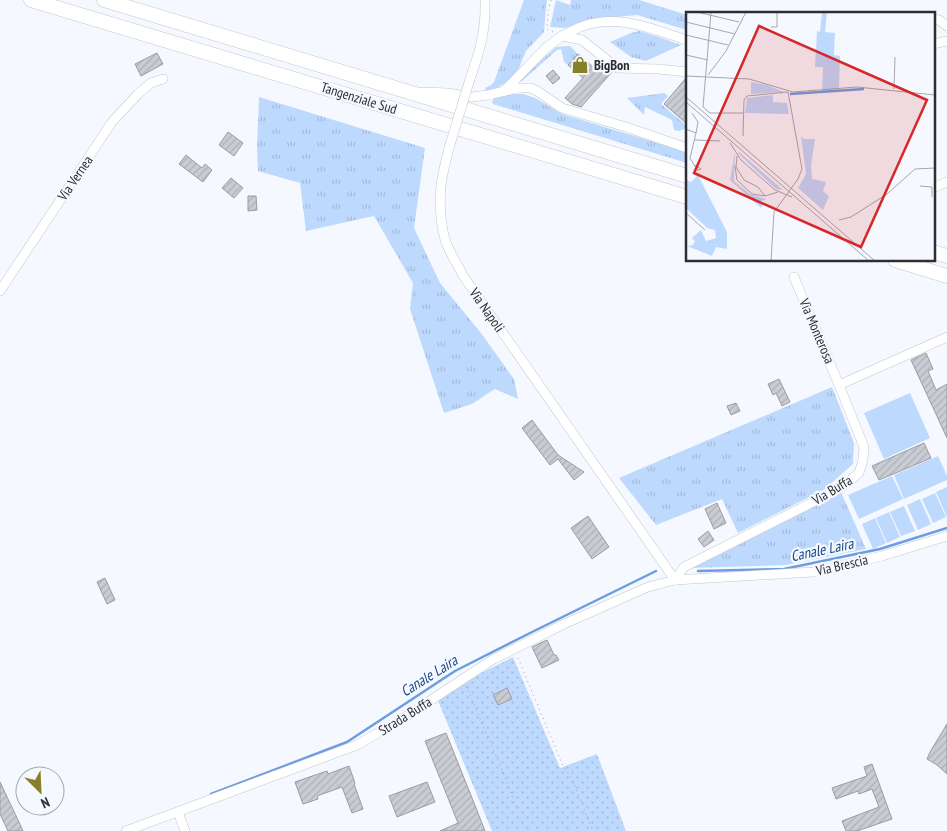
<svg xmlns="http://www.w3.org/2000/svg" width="947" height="831" font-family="'PT Sans Narrow',sans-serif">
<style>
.grass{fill:url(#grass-tufts)}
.garden{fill:url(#garden-dots)}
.pitch{fill:#bed9fe}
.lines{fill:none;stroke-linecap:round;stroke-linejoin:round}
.stream{stroke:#6c9de2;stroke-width:2.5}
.building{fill:url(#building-hatch);stroke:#999da2}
.minor-casing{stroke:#c2c6cc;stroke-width:10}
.highway-casing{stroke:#c2c6cc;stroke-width:15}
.path{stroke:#9c9fa4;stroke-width:1;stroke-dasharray:1 4;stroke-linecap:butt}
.minor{stroke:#fff;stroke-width:9}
.highway{stroke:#fff;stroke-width:14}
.minor-bridge-casing{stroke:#c2c6cc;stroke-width:10;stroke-linecap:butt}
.minor-bridge{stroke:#fff;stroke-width:9}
.labels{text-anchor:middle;stroke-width:4.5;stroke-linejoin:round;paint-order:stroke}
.poi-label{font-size:14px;font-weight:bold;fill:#2d2e31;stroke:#f5f9ff;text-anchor:start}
.street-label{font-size:14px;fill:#2d2e31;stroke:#f5f9ff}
.water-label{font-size:15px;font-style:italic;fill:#174785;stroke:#f5f9ff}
.inset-river{fill:none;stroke:#6c9de2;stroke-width:2.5}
.inset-road{fill:none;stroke:#a5a8ad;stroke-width:1}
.view{fill:#d62828;fill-opacity:0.15;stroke:#d62828;stroke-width:2.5}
.inset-edge{fill:none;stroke:#2d2e31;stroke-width:2.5}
</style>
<defs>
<pattern id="grass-tufts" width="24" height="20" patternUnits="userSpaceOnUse" patternTransform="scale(1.25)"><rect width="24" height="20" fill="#bed9fe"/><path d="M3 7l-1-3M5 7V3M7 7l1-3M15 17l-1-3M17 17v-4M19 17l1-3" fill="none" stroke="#a4bbda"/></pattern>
<pattern id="garden-dots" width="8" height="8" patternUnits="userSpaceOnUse" patternTransform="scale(1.25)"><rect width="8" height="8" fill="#bed9fe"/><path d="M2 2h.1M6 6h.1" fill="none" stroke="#a4bbda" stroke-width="1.8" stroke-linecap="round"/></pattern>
<pattern id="building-hatch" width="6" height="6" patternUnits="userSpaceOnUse" patternTransform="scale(1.25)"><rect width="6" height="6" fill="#c9cdd3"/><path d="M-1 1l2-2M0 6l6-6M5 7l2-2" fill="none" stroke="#adb0b6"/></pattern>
</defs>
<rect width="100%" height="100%" fill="#f5f9ff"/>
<g class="grass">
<polygon points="524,0 547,0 546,6 544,32 526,51 519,68 511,79 497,88 487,92 485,88 491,85 494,82"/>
<polygon points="556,0 570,5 571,0 639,0 687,15 687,30 637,15 605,18 576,24 565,28 550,27"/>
<polygon points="639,31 659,37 681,45 646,61 631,57 610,42 631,33"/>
<polygon points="570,46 578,54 568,65 564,62 561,49 557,50 521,82 520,80 556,47"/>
<polygon points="664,93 668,96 661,104 687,126 687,128 679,131 674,130 672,120 645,107 644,115 627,98"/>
<polygon points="510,94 523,94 535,98 562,114 687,152 687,163 493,104 492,102 494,98"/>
<polygon points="259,97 425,148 414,228 440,283 481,333 514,379 518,399 495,389 472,404 444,413 410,309 413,283 374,216 306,231 300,183 258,171 257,148"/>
<polygon points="832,387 854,443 853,464 825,489 738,533 722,499 656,525 619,478"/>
<polygon points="841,492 866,549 786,565 690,568"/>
</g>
<polygon class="garden" points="513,657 560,768 597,754 626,831 492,831 436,696"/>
<g class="pitch">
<polygon points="910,393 930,438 884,459 864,413"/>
<polygon points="938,456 947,476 947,480 904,499 894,475"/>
<polygon points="892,476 903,499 859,519 848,495"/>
<polygon points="947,487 947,517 936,492"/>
<polygon points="935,493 946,517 933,523 922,499"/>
<polygon points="920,499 931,524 918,530 907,505"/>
<polygon points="904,506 915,531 901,536 890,512"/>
<polygon points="889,512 900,537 887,543 876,518"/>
<polygon points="875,518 886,543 873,549 862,524"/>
</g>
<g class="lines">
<g class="stream">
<polyline points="698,571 784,569 880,549 947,528"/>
<polyline points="211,794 347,742 455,671 534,631 656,571"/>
</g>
</g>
<g class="building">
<polygon points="157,53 163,64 141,76 135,64"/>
<polygon points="578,54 593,67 598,61 612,72 581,107 572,104 565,98 583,78 568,65"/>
<polygon points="553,70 560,78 553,84 546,76"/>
<polygon points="686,78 687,78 687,124 664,104"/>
<polygon points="228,132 243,143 234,156 219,145"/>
<polygon points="186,155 202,168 205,164 212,170 203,182 179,164"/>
<polygon points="231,178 243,188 234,198 222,188"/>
<polygon points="248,196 256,196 257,210 248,211"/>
<polygon points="926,353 933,369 928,371 936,390 947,384 947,438 911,360"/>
<polygon points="779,379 790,402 782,406 776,393 773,395 768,384"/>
<polygon points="736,403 740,411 731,415 727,406"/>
<polygon points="532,420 558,455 584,472 574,480 558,459 550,465 522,428"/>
<polygon points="924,443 931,458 879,480 872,466"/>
<polygon points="717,503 726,523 714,529 705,509"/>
<polygon points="588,516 609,547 592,559 571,528"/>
<polygon points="708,531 714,540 704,547 698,539"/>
<polygon points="105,578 115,600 107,604 97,582"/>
<polygon points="547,640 554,655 556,655 559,660 542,668 532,647"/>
<polygon points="507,688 512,699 498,705 493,695"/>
<polygon points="947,724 947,774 937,765 927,759 930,752"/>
<polygon points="446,733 476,808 485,831 440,831 458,823 425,741"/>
<polygon points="872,764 892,819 857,831 846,831 842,821 879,807 872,789 859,794 858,791 836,799 832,788 867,776 864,767"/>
<polygon points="349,766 355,783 354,784 363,809 352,813 342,787 317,796 318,799 303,804 295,782 327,771 328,774"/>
<polygon points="0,782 18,820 23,831 8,831 0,814"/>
<polygon points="427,782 435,802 397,817 389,796"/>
</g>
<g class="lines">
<g class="minor-casing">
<g id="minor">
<polyline points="933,19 939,20 947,26"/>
<path d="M562,36C569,33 576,28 583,26C620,14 652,29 687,40"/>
<polyline points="933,44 947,41"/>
<path d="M470,79C480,51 486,30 485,0"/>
<polyline points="504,91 547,47 562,36 582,40 617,68 658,69 687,72"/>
<polyline points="423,92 447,93 472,97 488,95 518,88 531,88 537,91 562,108 626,127 687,148"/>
<path d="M449,148C446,161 442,174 441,187C439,204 441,230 447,245C452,256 458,266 464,277L675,580"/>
<polyline points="933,188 947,182"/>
<polyline points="0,291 112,122 138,94 151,83 163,79"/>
<polyline points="839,385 947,337"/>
<polyline points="675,580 684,567 841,488 859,473 863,460 864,447 839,385 794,277"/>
<polyline points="178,812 185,831"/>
<polyline points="126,831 357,745 399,721 492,660 564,624 648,587 675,580 813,572 882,556 947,536"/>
</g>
</g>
<g class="highway-casing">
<g id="highway">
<polyline points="31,0 687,197"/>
<polyline points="104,0 687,176"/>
<polyline points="933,252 947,256"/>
<polyline points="895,260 947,276"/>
</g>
</g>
<g class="path">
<polyline points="551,0 548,10 547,29 553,32"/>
<polyline points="518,658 563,766 572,779 593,831"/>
<polyline points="466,686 501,767 517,808"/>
</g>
<use href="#minor" class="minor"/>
<use href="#highway" class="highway"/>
<g class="minor-bridge-casing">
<polyline id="minor-bridge" points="449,148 470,79"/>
</g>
<use href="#minor-bridge" class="minor-bridge"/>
</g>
<defs>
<g id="shop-bare" transform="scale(1.35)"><path d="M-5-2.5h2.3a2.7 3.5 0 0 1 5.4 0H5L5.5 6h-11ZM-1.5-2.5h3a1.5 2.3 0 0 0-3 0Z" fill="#868129" stroke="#f5f9ff" stroke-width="2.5" paint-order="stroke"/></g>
</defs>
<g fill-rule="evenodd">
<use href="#shop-bare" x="580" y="65"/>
</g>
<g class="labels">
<g class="poi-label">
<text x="594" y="70">BigBon</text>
</g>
<g class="street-label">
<text transform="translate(359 98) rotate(17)" y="5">Tangenziale Sud</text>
<text transform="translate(75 178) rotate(-56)" y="5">Via Vernea</text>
<text transform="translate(487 310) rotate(55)" y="5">Via Napoli</text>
<text transform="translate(817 331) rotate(67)" y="5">Via Monterosa</text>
<text transform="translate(832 490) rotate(-31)" y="5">Via Buffa</text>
<text transform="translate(842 565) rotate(-13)" y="5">Via Brescia</text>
<text transform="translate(405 716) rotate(-32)" y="5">Strada Buffa</text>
</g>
<g class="water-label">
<text transform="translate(822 550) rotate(-12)" y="5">Canale Laira</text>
<text transform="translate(429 676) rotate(-32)" y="5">Canale Laira</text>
</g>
</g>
<g transform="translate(686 12)">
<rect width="249" height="249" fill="#f5f9ff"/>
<path d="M65,70L81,73L98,80L65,82ZM87,83V90L101,91L103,102L59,101L61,86ZM115,124L118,127H129L125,153L126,167L140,170L137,179L143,184L137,198L112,176L120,162ZM49,140L48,169L64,182L80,187L74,190L77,193L75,196L44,168ZM52,141L53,140L97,178L90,177ZM12,163L41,220V237L30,235L26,244L1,234L7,233L9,229L6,226L15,218L20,229L30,226L29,218L21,216L0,196V168L5,170Z" fill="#bed9fe"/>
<path d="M136,0H141L139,20L149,21L148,43L154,44L153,78L136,79L137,55H129L131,19L134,20Z" fill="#bed9fe"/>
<path class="inset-river" d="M104,82L178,77"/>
<path class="inset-road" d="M11,0L53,10M25,0L17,95L24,101H57M0,10L49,22M85,15H91V0M0,23L42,33M0,43L22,48M22,63L40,39L60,0M0,64L63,67L107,80L171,75L249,83M208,77L209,45M0,85L189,249M0,90L183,249M6,101L12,110L10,121M0,117L10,121L4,146L11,158L15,157L9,153M57,124L58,88L61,84L102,80M9,128L34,129M44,131L55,148L89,178L106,185M51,144L50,155L58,168L72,175L79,184L92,180M49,154L51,168L66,182L79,184M234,174L246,175V185M0,201L19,218M153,208L165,205L201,182L229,157L249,156M85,249L88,200L112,167L116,157L102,80"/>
<path class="view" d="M73,14L241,88L175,235L8,161Z"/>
<rect width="249" height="249" class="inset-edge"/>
</g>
<g transform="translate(40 791) rotate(156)"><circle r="24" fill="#f5f9ff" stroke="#a5a8ad"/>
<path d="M0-4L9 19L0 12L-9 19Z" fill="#868129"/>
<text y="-8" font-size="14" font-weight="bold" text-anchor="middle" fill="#2d2e31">N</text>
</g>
</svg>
